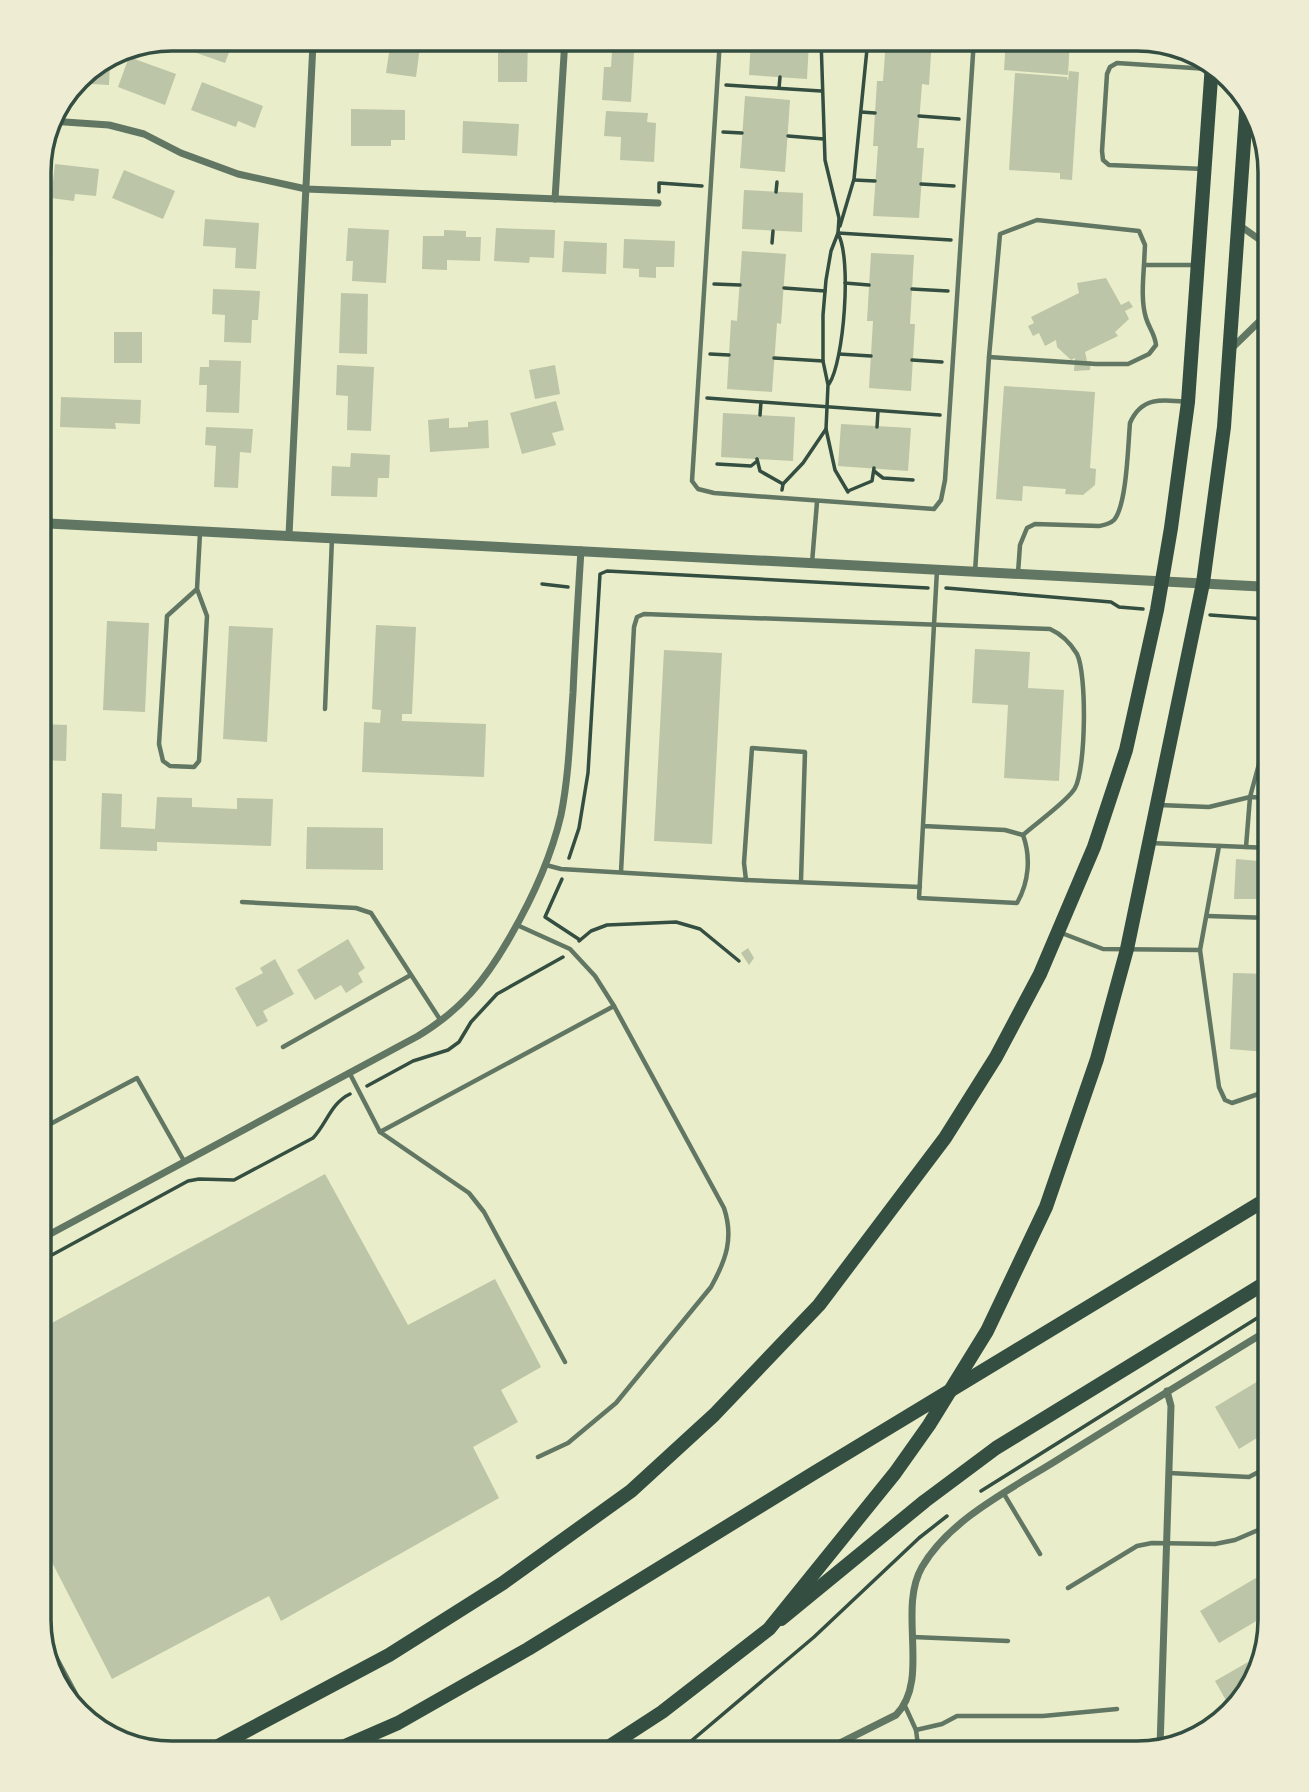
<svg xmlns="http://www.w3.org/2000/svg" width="1309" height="1792" font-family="'Sofia Sans Condensed',sans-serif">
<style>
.building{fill:#bcc5a7}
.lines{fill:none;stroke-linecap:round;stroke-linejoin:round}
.path{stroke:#344e41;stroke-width:3.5}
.service{stroke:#617663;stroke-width:4.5}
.minor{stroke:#617663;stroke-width:7}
.tertiary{stroke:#617663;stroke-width:10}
.primary{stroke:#344e41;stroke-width:14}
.trunk{stroke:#344e41;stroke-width:14}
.rim{fill:none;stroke:#344e41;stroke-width:3.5}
</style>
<rect width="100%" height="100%" fill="#e9edc9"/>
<g class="building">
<polygon points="195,39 234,39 225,63 191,51"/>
<polygon points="391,39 421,39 416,77 386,73"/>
<polygon points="498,39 528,39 527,82 498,82"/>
<rect x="612" y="39" width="30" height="3"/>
<polygon points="751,39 809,42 807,79 749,75"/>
<polygon points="886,39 932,39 929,85 922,84 917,148 924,148 919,218 873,216 878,146 873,146 877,81 883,81"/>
<polygon points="1006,39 1070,39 1068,75 1004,70"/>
<polygon points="612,51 634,52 631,102 602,100 604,67 611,67"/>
<polygon points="129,57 176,74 165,105 118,87"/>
<polygon points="110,62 109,85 75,83 84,72"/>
<polygon points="1069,71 1079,72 1072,180 1060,179 1060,173 1009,170 1015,73 1067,77 1068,81"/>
<polygon points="202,82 263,106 255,128 238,121 236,127 191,110"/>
<polygon points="745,96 790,100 785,172 740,168"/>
<polygon points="351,109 405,110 405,140 391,140 391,146 351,146"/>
<polygon points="606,111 648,113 647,122 656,123 654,162 620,160 621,137 604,136"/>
<polygon points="463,121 519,124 517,156 462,153"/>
<polygon points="55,164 99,169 96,196 75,194 74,201 51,198"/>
<polygon points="124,170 175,191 163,219 112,198"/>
<polygon points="744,190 803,193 802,232 742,229"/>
<polygon points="205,219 259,223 256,269 235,268 236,248 203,246"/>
<polygon points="348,228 389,230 386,283 352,281 353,261 346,261"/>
<polygon points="496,228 555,230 554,258 530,257 529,263 494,261"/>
<polygon points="444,230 466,231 466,237 481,237 480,261 447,260 447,270 422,269 423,236 444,236"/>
<polygon points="624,239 675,241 674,267 656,267 656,278 639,277 639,269 623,268"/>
<polygon points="564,241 607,243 606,274 562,272"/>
<polygon points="742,251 786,254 781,324 777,323 772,392 727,389 731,320 737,321"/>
<polygon points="871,253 914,255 910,324 915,324 911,391 869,388 873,321 867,321"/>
<polygon points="1106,278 1121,305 1129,301 1133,307 1125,311 1129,319 1115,332 1118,336 1085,352 1087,361 1091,361 1090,370 1074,371 1075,358 1071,360 1057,347 1056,340 1045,346 1039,333 1033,336 1028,326 1034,323 1031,317 1079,293 1077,283"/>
<polygon points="213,289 260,291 258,320 252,320 251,343 224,342 225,315 212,314"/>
<polygon points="341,293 368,294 367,354 339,353"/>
<rect x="114" y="332" width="28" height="31"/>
<polygon points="209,360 241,361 239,413 206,412 207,385 199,385 200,367 209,367"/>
<polygon points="337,365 374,367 371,431 347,430 348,396 336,395"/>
<polygon points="555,365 560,394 535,399 529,370"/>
<polygon points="1004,386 1095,392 1090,468 1096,469 1095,485 1083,495 1065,494 1066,489 1023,486 1022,501 996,499"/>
<polygon points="61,397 141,400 140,424 115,423 116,429 60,427"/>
<polygon points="556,401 564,430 552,433 556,445 522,454 510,413"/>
<polygon points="723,413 795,417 793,461 721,457"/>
<polygon points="449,418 449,428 468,427 468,422 488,420 489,448 430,452 428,420"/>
<polygon points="841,424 911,428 908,471 838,466"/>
<polygon points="206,427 253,429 251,453 240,452 238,488 214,487 216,446 205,445"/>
<polygon points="351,453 390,455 389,478 378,478 377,497 331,496 332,466 350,467"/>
<polygon points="107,621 149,623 145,712 103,710"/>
<polygon points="376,625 416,627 412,714 402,714 402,721 486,724 484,777 362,772 364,722 380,723 381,710 372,709"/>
<polygon points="229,626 273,628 267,742 223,739"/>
<polygon points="975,649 1030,652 1028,688 1064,690 1059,781 1004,778 1008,705 972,703"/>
<polygon points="664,650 722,653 712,844 654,841"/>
<polygon points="39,724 67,725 66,761 39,760"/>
<polygon points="102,793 122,794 121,827 155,829 157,797 192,798 192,807 237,809 237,798 273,799 271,846 157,842 157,851 100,849"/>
<polygon points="307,827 383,828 383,870 306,869"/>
<polygon points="1236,859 1270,862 1270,899 1234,899"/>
<polygon points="348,939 365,968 358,973 363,982 346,993 341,985 315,1000 297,970"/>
<polygon points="748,948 754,958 749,965 741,953"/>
<polygon points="275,959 294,994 263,1011 268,1021 257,1027 235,988 263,973 260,968"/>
<polygon points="1233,973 1268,974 1265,1052 1230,1049"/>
<polygon points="325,1174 408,1325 495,1279 541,1367 501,1390 518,1422 473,1447 499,1498 281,1621 269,1596 112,1679 39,1537 39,1330"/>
<polygon points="1270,1374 1270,1430 1239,1449 1215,1407"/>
<polygon points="1266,1572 1270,1581 1270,1613 1219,1643 1200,1611"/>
<polygon points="1262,1654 1252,1687 1231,1709 1215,1681"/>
</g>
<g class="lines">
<g class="path">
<polyline points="782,40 782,39"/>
<polyline points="868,44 886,45"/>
<polyline points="931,49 964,50"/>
<polyline points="726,85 821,91"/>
<polyline points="779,88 780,77"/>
<polyline points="861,112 875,113"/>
<polyline points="919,116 959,119"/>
<polyline points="723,132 742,133"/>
<polyline points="788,136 824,139"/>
<polyline points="854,180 875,181"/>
<polyline points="921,184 954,186"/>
<polyline points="659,192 659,183 702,186"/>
<polyline points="776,192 777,182"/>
<polyline points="840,226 854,179 868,39"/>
<polyline points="838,233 951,240"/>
<polyline points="772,243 773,231"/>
<polyline points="845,283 869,285"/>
<polyline points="714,284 740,285"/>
<polyline points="784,288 825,291"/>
<polyline points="912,289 948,291"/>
<polyline points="710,354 729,355"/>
<polyline points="839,354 871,356"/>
<polyline points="774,358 823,361"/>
<polyline points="912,360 942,362"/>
<path d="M829,384C844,362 852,257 838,234"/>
<polyline points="707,398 940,415"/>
<polyline points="760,415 761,402"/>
<polyline points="877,427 878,411"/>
<polyline points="826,429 835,470 848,492"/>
<polyline points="757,459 760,471 783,484"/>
<polyline points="717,464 751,466 756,462"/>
<polyline points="874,471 883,478 913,480"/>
<polyline points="782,490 783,484 803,463 826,429 828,385 823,361 823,315 826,280 831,251 838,233 839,218 825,160 821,39"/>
<polyline points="848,491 872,481 874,468"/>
<polyline points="542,584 568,587"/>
<polyline points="946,588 1111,602 1119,607 1143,609"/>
<polyline points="1210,615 1265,619"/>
<polyline points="569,858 579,828 588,773 600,574 607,571 928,588"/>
<polyline points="562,879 545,917 580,940"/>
<polyline points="579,941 591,931 607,925 676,922 700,929 739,961"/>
<polyline points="367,1086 413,1061 448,1050 459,1042 471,1022 497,994 563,957"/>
<path d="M39,1262L188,1181L199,1179L234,1180L313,1138C327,1123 331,1103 350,1094"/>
<polyline points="981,1491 1270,1310"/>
<polyline points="677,1753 814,1637 919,1538 947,1516"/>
</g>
<g class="service">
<polyline points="720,39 692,481 698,489 714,493 934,509 941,500 945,480 974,39"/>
<polyline points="1204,169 1109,165 1103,160 1102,151 1107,74 1110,67 1117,63 1208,69"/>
<path d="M989,357L1096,364H1128L1149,354L1156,345C1155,334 1149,328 1146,318C1141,302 1143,281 1144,265"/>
<polyline points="812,563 817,502"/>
<polyline points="975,572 989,357 1000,234 1037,220 1139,231 1145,245 1144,265 1195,265"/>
<path d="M1018,573L1020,545L1027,528L1035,524L1099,526C1104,525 1110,524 1114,520C1127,505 1128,444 1130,423C1141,397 1162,399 1186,402"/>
<polyline points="197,589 167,616 159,744 163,761 170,766 194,767 199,761 207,616 197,589 200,533"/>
<polyline points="325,709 332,538"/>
<polyline points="1256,778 1270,779"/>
<polyline points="1159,805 1209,807 1250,797 1265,742 1270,629"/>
<path d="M923,826L1005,830L1023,835C1031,857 1029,882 1017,903L919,898L937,570"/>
<polyline points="1150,843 1270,848"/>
<polyline points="1219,846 1200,950 1219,1087 1225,1100 1232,1103 1270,1090"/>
<polyline points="1246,847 1250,797 1270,798"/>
<polyline points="546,865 561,869 746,880 744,863 752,748 805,752 801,881"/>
<path d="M621,872L634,627L637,617L644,614L1050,629C1061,634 1071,644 1077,654C1087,674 1086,768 1075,788C1069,800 1035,824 1023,835"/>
<polyline points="746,880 920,887"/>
<polyline points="242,902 356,908 371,913 441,1021"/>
<polyline points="1207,916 1270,918"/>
<polyline points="1059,932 1103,949 1200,950"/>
<polyline points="283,1047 409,976"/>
<polyline points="349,1072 380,1132 614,1006 595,976 570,949 517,925"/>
<polyline points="39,1130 137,1078 184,1161"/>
<polyline points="380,1132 469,1193 484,1212 565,1362"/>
<path d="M538,1457L568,1443L616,1403L711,1287C726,1260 734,1238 724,1208L614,1006"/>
<polyline points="1169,1473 1249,1477 1270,1466"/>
<polyline points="1004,1494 1040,1554"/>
<polyline points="1068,1588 1137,1546 1152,1543 1215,1544 1235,1540 1270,1525"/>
<polyline points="40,1627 76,1694 77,1708"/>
<polyline points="913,1637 1008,1641"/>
<polyline points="905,1706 916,1730 919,1753"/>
<polyline points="916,1730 942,1724 957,1716 1043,1716 1117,1709"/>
</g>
<g class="minor">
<polyline points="50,121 109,125 144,134 181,153 238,174 306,189 658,203"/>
<polyline points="555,199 565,39"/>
<polyline points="1239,225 1270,247"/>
<polyline points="1231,349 1270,311"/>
<polyline points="289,535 313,43"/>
<path d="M39,1240L418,1036C461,1010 485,981 510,937C532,899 551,858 561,815C569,775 570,734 573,693C575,646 578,598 581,550"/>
<polyline points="1160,1747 1171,1406 1167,1391"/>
<path d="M820,1753L896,1715C931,1680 897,1610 922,1567C950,1518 1015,1487 1062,1457C1131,1414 1201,1371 1270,1329"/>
</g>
<polyline class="tertiary" points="39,523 1270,587"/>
<g class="primary">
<polyline points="781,1619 925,1501 996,1448 1270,1280"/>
<polyline points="329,1753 398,1723 528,1649 814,1473 1270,1197"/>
</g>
<g class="trunk">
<polyline points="205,1753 389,1655 503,1583 631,1491 714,1415 819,1305 945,1138 996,1057 1040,974 1094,847 1126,750 1157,610 1171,528 1188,402 1212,64"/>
<polyline points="599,1753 662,1712 769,1629 895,1473 929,1425 987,1331 1046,1207 1097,1059 1127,949 1203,583 1224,427 1247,99"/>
</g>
</g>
<path d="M0 0H1309V1792H0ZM172 51H1137A121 121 0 0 1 1258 172V1620A121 121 0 0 1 1137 1741H172A121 121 0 0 1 51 1620V172A121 121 0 0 1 172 51Z" fill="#eeecd3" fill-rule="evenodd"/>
<path class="rim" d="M172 51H1137A121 121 0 0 1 1258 172V1620A121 121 0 0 1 1137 1741H172A121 121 0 0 1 51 1620V172A121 121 0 0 1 172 51Z"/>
</svg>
